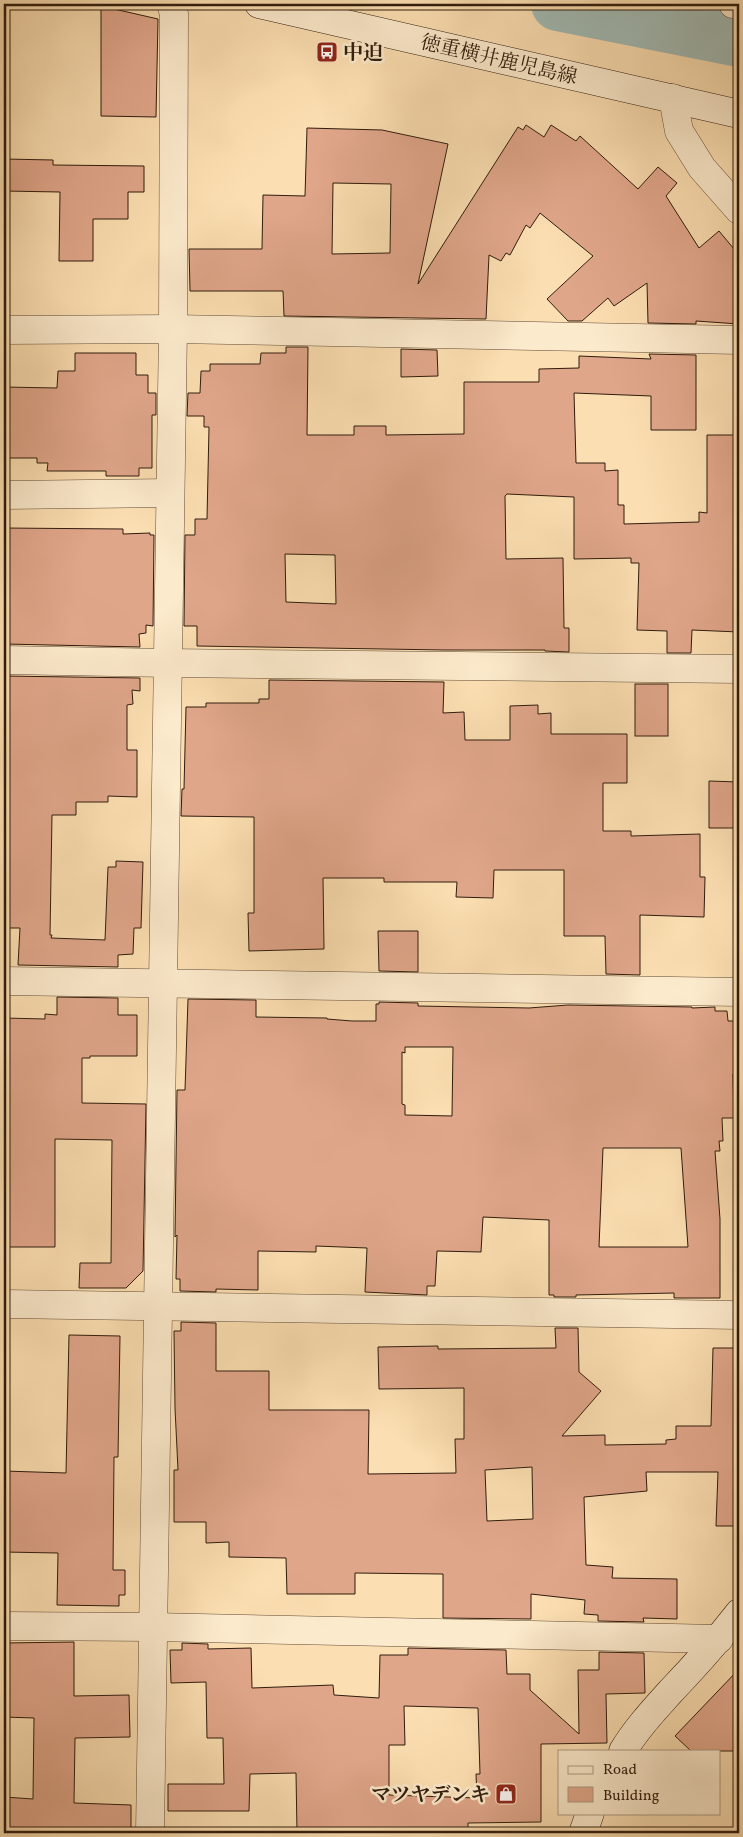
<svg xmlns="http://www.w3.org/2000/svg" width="743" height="1837" font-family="Vollkorn,'Noto Serif JP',serif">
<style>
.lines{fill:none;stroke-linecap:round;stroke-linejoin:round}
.river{stroke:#a1bbb5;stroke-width:54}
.building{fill:#e0a68a;stroke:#301c0d;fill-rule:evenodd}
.street-casing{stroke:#634c36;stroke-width:29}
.secondary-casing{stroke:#301c0d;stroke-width:29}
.street{stroke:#fceacc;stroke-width:28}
.secondary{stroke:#fceacc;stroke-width:28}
.labels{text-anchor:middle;stroke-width:5;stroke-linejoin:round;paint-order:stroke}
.poi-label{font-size:20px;font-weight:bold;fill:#301c0d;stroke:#fceacc;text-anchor:start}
.street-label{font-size:20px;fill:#301c0d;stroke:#fceacc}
</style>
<rect width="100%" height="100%" fill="#fbdeb1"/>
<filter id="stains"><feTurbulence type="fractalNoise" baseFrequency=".004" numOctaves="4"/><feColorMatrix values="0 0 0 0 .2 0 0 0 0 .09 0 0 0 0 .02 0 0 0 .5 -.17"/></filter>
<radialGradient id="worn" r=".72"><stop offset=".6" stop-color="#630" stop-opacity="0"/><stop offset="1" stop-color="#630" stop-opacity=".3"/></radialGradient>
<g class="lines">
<polyline class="river" points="558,4 739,40"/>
</g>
<g class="building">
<polygon points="101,6 158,19 156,117 101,116"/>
<path d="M526,125L544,137L551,125L576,141L580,136L638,189L658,167L677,183L666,196L699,248L719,231L739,255V324L696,321V324L648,323L647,283L614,306L608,298L582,321H568L547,299L593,256L540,213L530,228L526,225L510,255L506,253L501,261L489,255L486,319L284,316L283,291H190L189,249H262L263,195L305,196L307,128L382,130L448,144L418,284L518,127L523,130ZM333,183L391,184L390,253L332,254Z"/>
<polygon points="4,159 53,160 53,165 144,166 144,192 128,192 128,219 93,219 93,261 59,261 60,192 4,191"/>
<path d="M286,347H308L307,435H354V426H386V435L464,434V382H539V369L579,368V356L651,359L649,354L696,355V430H651V396L574,393L576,463H605V471L618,470V505H624V524L699,522V512L707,513V435H739V632L692,630L691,653H667V631L637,630L639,563H631V558L574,559V497L507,494L505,496L506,559L563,558L564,628H569V652L545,651V650H445L197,646V626H184L185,535H195V519H207L209,427H204V416H187L188,393H200L201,371H210V364H260L261,353H286ZM285,554L335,555L336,604L286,602Z"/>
<polygon points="401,349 437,350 438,376 401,377"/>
<polygon points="75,353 136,353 136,375 148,375 148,393 156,393 156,415 152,415 152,468 139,468 139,476 106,476 106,471 47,471 48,463 37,463 37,458 4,458 4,387 57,388 58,371 75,371"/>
<polygon points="4,528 123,529 123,534 150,533 150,535 154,535 153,626 146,625 146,633 139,634 140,647 5,644"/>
<polygon points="4,676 140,678 140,691 132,690 133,704 127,705 127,750 137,750 137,797 108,796 108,802 76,802 76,815 52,815 50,935 52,935 51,938 105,940 108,867 116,867 116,861 143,862 141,928 134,928 133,954 118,955 118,967 18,965 20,928 9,928 9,892 4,891 6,835 4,835"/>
<polygon points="269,680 444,682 443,713 464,712 465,740 510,740 510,706 538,705 538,714 551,713 551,734 627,734 627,783 603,783 603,831 631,831 631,836 700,834 700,877 705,877 704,917 640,915 640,975 606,974 605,936 564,936 564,870 494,870 493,898 456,897 457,882 384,882 384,878 323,878 324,949 249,951 248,913 254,913 254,817 181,816 182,789 184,789 186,707 206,707 206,703 259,703 259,699 269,699"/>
<rect x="635" y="684" width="33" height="52"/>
<polygon points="709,781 739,782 739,828 709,828"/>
<polygon points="378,931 418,931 418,972 379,971"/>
<polygon points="57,997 118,998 118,1015 137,1015 137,1056 90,1056 90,1058 82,1058 82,1103 146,1104 143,1271 126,1288 79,1288 80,1263 111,1263 112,1140 55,1139 55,1247 4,1247 4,1018 45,1019 45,1014 57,1015"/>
<path d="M188,999L256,1000V1017L327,1018V1019L352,1021H376V1004H379V1002L418,1003V1006L529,1008L568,1005L692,1007V1008L715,1007V1011H727L728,1021H737L739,1074H733L734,1118H722L723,1141H719L720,1151H715L720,1219V1298H674V1293L576,1295V1297H554V1295H549V1220L483,1217L481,1252L437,1251L435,1286H427V1295L365,1292L367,1248L316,1246V1252L258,1251V1290L216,1289V1292L180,1291V1279H176L177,1235L175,1237L177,1090H185ZM405,1047H453L452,1116L405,1115V1105L402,1104V1052L405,1053ZM603,1148H681L688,1247H599Z"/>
<path d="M181,1322L216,1323V1371H269V1410H369L368,1474L456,1473L455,1439H464V1388L379,1389L378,1347L438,1346V1349L556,1348L555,1328H578L579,1372L601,1391L562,1436L605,1435V1445L666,1444V1440L676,1439V1426H711L713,1348H739V1526H716L718,1472H646L647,1491L584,1497L586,1565L613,1567L612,1578L677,1579V1619L643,1618L644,1622L598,1621V1615L584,1614L585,1600L531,1594V1619L443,1618V1574L355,1573V1594H287L286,1558L229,1557V1542L206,1543V1522H174V1470H178L175,1408L174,1331H181ZM532,1467L533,1519L487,1521L485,1470Z"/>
<polygon points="69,1335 120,1336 118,1457 114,1457 113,1570 125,1570 125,1595 119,1595 119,1606 57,1605 58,1553 4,1552 4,1471 66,1473"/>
<polygon points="74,1642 74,1696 129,1695 130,1737 75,1738 74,1803 131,1805 131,1833 4,1831 4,1797 33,1799 34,1718 4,1717 4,1643"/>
<path d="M182,1643L208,1644V1649L251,1648L252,1688L333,1685L334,1695L379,1698L380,1655H408V1648L506,1650L507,1674H530V1690L579,1734L578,1670H599V1652L644,1653L645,1693L606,1694L607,1743L541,1744V1822L468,1823V1833L297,1832L296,1773L250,1774L249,1811H168V1784H224L223,1738H207L206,1682L171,1683L170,1650H182ZM404,1706L478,1708L480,1774H476L477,1798L389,1795V1745H405Z"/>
<polygon points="739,1669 739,1751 691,1751 675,1736"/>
</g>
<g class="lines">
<g class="street-casing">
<g id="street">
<polyline points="733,4 739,5"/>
<polyline points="673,98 679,131 702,168 739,210"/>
<polyline points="4,330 173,329 739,340"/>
<polyline points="4,495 170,493"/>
<polyline points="4,660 168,663 739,669"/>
<polyline points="4,981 739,992"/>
<polyline points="4,1304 739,1315"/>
<polyline points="4,1626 153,1627 719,1639"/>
<polyline points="150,1833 173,329 174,14 171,4"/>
</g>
</g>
<g class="secondary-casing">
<g id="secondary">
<polyline points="259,4 739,114"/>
<path d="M623,1751C636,1729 654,1710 671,1691C695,1666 718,1640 739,1613"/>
<polyline points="583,1833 590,1813"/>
</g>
</g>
<use href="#street" class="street"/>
<use href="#secondary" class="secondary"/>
</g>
<defs>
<g id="bus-square" transform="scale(1.125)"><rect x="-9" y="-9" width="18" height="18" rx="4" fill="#8f2418" stroke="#fceacc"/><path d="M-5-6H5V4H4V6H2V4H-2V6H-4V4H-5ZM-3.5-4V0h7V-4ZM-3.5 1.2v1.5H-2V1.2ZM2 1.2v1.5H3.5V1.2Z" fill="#fff"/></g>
<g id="shop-square" transform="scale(1.125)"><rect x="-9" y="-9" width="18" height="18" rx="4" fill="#8f2418" stroke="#fceacc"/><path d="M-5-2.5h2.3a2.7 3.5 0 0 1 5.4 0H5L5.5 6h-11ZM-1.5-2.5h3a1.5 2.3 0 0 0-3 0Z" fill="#fff"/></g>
</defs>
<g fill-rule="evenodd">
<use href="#bus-square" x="327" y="52"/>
<use href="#shop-square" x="506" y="1794"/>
</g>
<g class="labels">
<g class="poi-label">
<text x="343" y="59">中迫</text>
<text x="490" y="1801" text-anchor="end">マツヤデンキ</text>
</g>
<g class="street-label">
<text transform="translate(499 59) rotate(13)" y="7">徳重横井鹿児島線</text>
</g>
</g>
<rect width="743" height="1837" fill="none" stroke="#fbdeb1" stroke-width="20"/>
<rect x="5" y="5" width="733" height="1827" fill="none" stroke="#301c0d" stroke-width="2.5"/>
<rect x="10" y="10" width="723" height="1817" fill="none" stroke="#301c0d"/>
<rect x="558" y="1750" width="162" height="65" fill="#fceacc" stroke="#aa9880"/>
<rect x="568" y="1766" width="25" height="8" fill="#fceacc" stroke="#aa9880"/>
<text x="603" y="1774" font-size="15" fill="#301c0d">Road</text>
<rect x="568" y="1787" width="25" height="15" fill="#e0a68a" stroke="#aa9880"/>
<text x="603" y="1800" font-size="15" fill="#301c0d">Building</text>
<rect width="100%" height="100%" filter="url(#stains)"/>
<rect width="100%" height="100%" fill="url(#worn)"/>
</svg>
